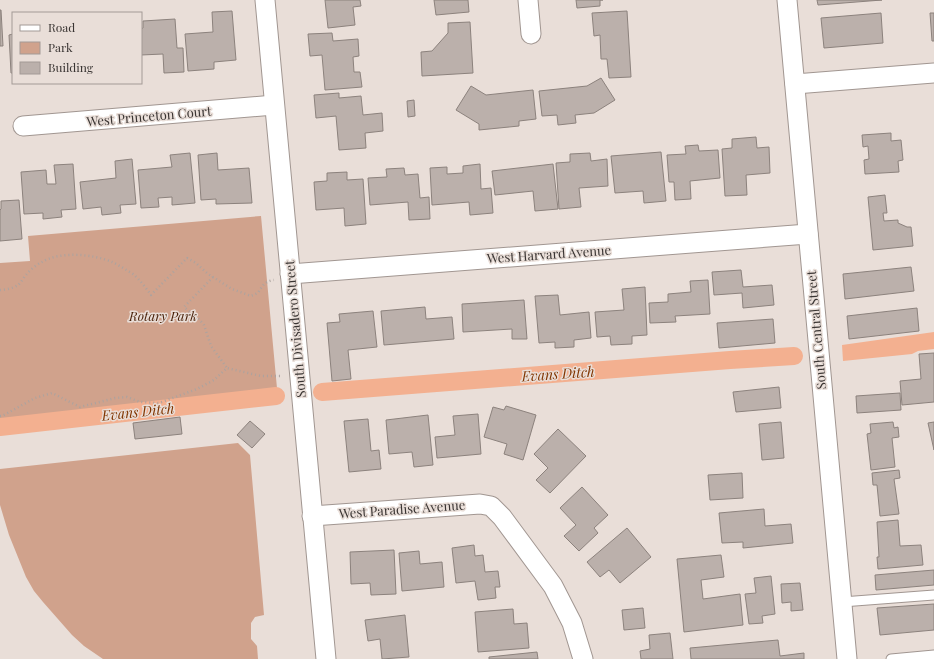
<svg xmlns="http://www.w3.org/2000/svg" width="934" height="659" font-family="'Playfair Display',serif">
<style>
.green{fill:#d0a28c}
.water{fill:#f3b090}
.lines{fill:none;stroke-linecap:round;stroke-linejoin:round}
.canal{stroke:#f3b090;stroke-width:18}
.building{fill:#bbb0ab;stroke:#8c827d}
.lane-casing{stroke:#a19691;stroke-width:11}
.street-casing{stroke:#a19691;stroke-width:21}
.path{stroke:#aca39f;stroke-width:2.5;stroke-dasharray:1 3;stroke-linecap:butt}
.lane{stroke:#fff;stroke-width:9}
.street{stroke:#fff;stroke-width:19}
.labels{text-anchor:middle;stroke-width:3;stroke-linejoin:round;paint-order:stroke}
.street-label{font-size:13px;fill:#3a3533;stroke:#e9ded8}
.park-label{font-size:13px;font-style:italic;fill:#471e06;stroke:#e9ded8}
.water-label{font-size:14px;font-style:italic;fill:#813500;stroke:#e9ded8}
</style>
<rect width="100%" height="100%" fill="#e9ded8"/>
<g class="green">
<polygon points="261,216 278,399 0,423 0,263 30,261 28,236"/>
<polygon points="238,443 250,455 264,615 255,617 251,623 251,639 257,646 258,659 103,659 84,646 72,635 43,602 34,591 26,577 9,535 0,505 0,469"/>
</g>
<polygon class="water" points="934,332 934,349 918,351 912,354 843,361 842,345"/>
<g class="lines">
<g class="canal">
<polyline points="322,392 730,360 794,356"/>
<polyline points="0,427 276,396"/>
</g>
</g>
<g class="building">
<polygon points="325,0 360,0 361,6 353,7 355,25 328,28"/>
<polygon points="434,0 468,0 469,12 436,15"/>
<polygon points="576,0 603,0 600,0 600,6 577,8"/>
<polygon points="817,0 882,0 818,5"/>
<polygon points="0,10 1,10 3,46 0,46"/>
<polygon points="232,11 236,60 214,62 214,69 188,71 185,34 213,32 212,12"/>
<polygon points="627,11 631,77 609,78 607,59 601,59 600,35 594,36 592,13"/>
<polygon points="881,13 883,43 824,48 821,18"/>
<polygon points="930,13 934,13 934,41 932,41"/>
<polygon points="175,19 177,48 183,48 184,72 164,73 163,54 141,55 141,29 143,28 143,21"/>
<polygon points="470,22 473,73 422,76 421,52 432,51 448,33 448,23"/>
<polygon points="332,33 333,41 358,39 359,56 353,57 354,72 360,72 362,87 325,90 322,55 310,56 308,34"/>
<polygon points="13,34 13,73 11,73 9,35"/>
<polygon points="601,78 615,100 594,113 575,115 576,123 558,125 557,115 542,116 539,91 587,86"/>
<polygon points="471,86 486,95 533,90 536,119 519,121 519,126 479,130 479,124 456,110"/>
<polygon points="339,93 339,98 361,96 363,115 382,113 383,131 365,133 366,148 339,150 336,116 316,118 314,95"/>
<polygon points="414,100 415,116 408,117 407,101"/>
<polygon points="891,133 891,141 901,140 903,160 898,161 899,172 865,174 864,160 869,159 868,146 863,147 862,135"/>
<polygon points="756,137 757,148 769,147 770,173 746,175 747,195 725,196 722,149 732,148 732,139"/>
<polygon points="698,145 699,151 718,150 720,178 690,181 691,199 675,200 674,182 669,182 667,155 686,154 685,146"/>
<polygon points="661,152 666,201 644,203 643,191 615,193 611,156"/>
<polygon points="190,153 195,203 172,205 172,197 158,198 159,207 141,208 138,170 172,167 170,155"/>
<polygon points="217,153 218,170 249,168 252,203 216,204 216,199 201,200 198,155"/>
<polygon points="590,153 591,161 607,159 608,186 579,188 581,207 559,209 556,163 570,162 570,154"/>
<polygon points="132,159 136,204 120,205 121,213 102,215 101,207 83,209 80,182 116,178 115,161"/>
<polygon points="73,164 76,209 61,210 62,217 43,219 43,213 24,214 21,172 46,170 47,184 56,184 54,165"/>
<polygon points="480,164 481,189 491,188 493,213 470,215 469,202 432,205 430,168 447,167 447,174 463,173 463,166"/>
<polygon points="553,164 558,209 535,211 533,191 495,195 492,171"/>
<polygon points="404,168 405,175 418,174 420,198 429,197 430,219 409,220 408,202 370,205 368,178 387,177 386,169"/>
<polygon points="347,172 347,180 363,179 366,224 345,226 344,208 316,210 314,182 327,181 327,173"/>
<polygon points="885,195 887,213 883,213 884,221 898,220 898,223 907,227 911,227 913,246 873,250 868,197"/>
<polygon points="19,200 22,239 0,241 0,210 1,209 1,201"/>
<polygon points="911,267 914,291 845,299 843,274"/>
<polygon points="741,270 743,287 772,285 774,305 743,308 742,293 714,295 712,272"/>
<polygon points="708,280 710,314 675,316 676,322 650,323 649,303 668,302 668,294 691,292 690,281"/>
<polygon points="645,287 647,335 632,336 632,344 611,345 610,336 597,337 595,312 624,310 622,289"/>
<polygon points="558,295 560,315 589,312 591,338 574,340 574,347 555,348 555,342 539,343 535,296"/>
<polygon points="524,300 527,339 512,339 512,329 463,332 462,304"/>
<polygon points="425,307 426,319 452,317 454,339 384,345 381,311"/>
<polygon points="917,308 919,331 849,339 847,316"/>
<polygon points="373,311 377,347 348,350 351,379 332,381 327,323 340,322 339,314"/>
<polygon points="773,319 775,343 719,348 717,323"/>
<polygon points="934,353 934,402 902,405 900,381 921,379 919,354"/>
<polygon points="779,387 781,408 736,412 733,392"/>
<polygon points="900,393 901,410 857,413 856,396"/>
<polygon points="506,406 536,415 523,460 504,454 507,444 484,437 493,407 504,410"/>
<polygon points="478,414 481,454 437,458 435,437 455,435 453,416"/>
<polygon points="428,415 433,465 414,467 412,452 389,454 386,420"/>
<polygon points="180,417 182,434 135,439 133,423"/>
<polygon points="368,419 371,451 379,450 381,469 349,472 344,421"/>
<polygon points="250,421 265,434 252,448 237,435"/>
<polygon points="781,422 784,458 762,460 759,424"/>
<polygon points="893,422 894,428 898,427 899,437 892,438 895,467 871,470 867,434 871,433 870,424"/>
<polygon points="934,422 934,450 928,423"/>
<polygon points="558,429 586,456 550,493 536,480 548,468 534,454"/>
<polygon points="899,470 900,478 894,479 899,514 880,516 877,485 873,485 872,473"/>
<polygon points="742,473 743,498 710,500 708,475"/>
<polygon points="582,487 608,515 594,528 598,533 579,551 564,536 576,525 560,508"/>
<polygon points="764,509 765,526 791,524 793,543 743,548 743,542 722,543 719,513"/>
<polygon points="898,520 900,546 921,545 923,565 878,569 877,557 879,557 877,522"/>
<polygon points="627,528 651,557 620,583 609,570 600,577 587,562"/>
<polygon points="474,545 475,556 483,555 485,572 498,571 500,587 495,587 496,598 478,600 475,581 456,583 452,548"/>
<polygon points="394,550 396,594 371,595 370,583 351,584 350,552"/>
<polygon points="419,551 420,564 442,562 444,587 402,591 399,553"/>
<polygon points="721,555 724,577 701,580 703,599 740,594 743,625 684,632 677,559"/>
<polygon points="934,570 934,585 876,590 875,575"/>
<polygon points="771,576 775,614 762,616 763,623 749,624 745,594 756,593 754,578"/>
<polygon points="800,583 803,610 791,611 791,602 782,603 781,584"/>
<polygon points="934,604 934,630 880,635 877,608"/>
<polygon points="643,608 645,628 624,630 622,610"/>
<polygon points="513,609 514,624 527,623 529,648 478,652 475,612"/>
<polygon points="405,615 409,657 382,659 380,639 368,641 365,620"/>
<polygon points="670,633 673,659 641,659 640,651 650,649 649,635"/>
<polygon points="778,640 780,656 804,653 804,659 691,659 690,648"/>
<polygon points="537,652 538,659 489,659 489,657"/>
</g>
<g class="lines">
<g class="lane-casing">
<g id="lane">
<polyline points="842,602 934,595"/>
<polyline points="891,659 934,655"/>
</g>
</g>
<g class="street-casing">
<g id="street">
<polyline points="265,0 326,659"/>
<polyline points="528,0 531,34"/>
<polyline points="787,0 847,659"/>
<polyline points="795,84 934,73"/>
<polyline points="23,126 274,105"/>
<polyline points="290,274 808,234"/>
<polyline points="312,516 480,504 491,506 502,517 553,586 572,623 583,659"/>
</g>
</g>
<g class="path">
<polyline points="213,277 184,307 199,319 204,325 211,346 227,368"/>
<path d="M0,290C5,290 14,288 18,285C21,283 23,278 26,275C30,270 36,265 42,262C60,251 93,254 112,262C119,265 126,270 133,274C140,280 146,288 151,295L187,258L196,263L208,274L232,289L251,296L258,293C262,286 265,281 274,280"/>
<polyline points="0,416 2,416 35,398 52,393 80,407 115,398 127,397 140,402 159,403 197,389 214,380 227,368 261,376 282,376"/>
</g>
<use href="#lane" class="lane"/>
<use href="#street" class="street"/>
</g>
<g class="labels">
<g class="street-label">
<text transform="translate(149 116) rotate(-5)" y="5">West Princeton Court</text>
<text transform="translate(549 254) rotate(-4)" y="5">West Harvard Avenue</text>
<text transform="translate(295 329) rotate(-95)" y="5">South Divisadero Street</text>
<text transform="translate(816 330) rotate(-95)" y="5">South Central Street</text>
<text transform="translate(402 509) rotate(-4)" y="5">West Paradise Avenue</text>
</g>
<g class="park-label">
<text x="163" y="321">Rotary Park</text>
</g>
<g class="water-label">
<text transform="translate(558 374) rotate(-4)" y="5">Evans Ditch</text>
<text transform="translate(138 412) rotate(-6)" y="5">Evans Ditch</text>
</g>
</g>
<rect x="12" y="12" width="130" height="72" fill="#e9ded8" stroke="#a39a96"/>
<rect x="20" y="25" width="20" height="6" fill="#ffffff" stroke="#a39a96"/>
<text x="48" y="32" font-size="12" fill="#3a3533">Road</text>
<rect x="20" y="42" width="20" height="12" fill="#d0a28c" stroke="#a39a96"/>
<text x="48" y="52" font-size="12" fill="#3a3533">Park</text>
<rect x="20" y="62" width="20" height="12" fill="#bbb0ab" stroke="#a39a96"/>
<text x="48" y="72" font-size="12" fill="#3a3533">Building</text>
</svg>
